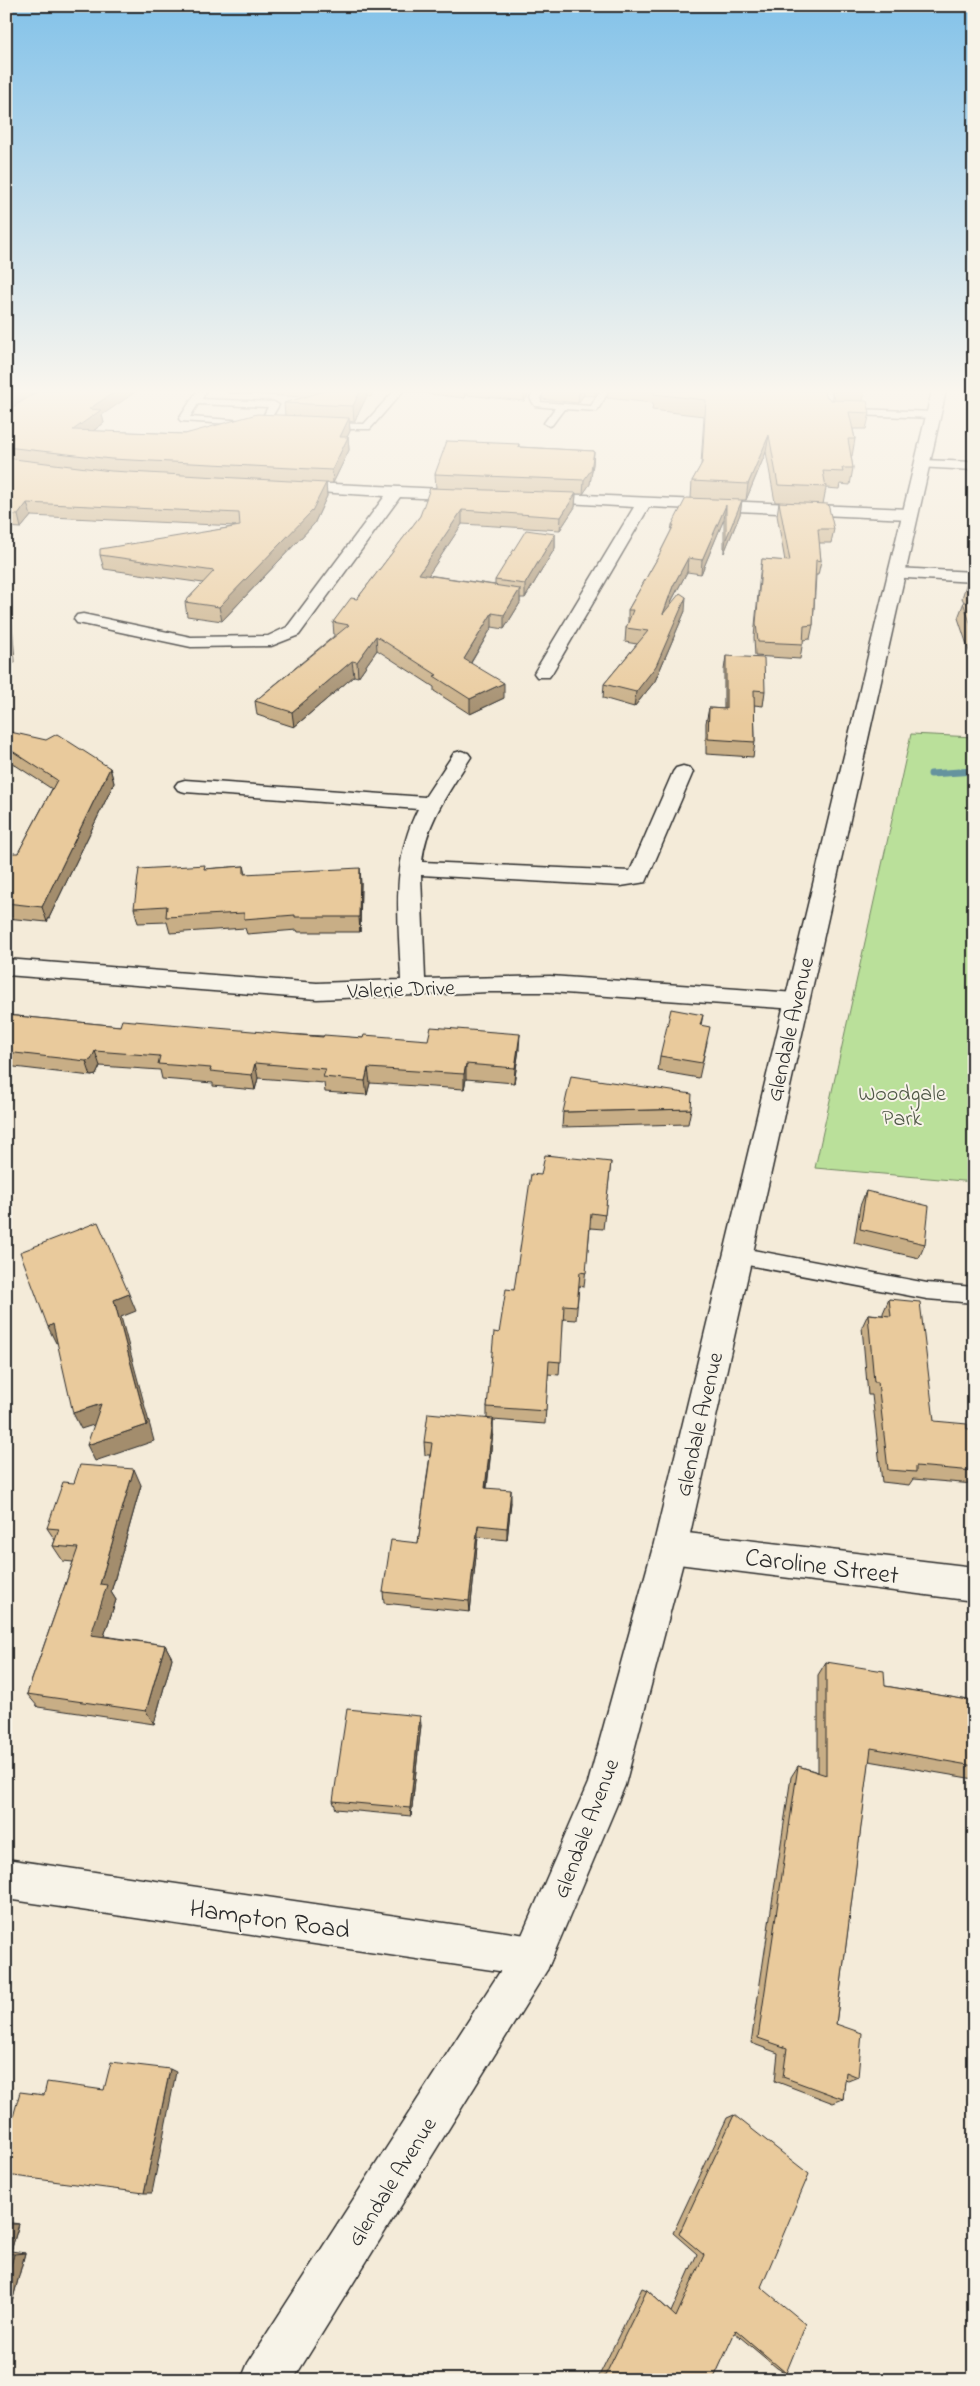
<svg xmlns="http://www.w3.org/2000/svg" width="980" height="2386" font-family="'Indie Flower',sans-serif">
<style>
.green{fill:#bae09a;stroke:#728662}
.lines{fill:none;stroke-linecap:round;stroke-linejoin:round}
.stream{stroke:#65939e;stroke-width:7}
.service-casing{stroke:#2b2b2b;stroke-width:3}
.minor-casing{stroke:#2b2b2b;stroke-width:3}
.secondary-casing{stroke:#2b2b2b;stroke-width:3}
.service{fill:#f7f3e8;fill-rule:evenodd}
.minor{fill:#f7f3e8;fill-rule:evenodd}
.secondary{fill:#f7f3e8;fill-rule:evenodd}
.wall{fill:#c8ae86;stroke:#2b2b2b}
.shaded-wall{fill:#a38d6d;stroke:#2b2b2b}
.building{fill:#e9ca9c;stroke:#2b2b2b}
.labels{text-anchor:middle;stroke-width:4;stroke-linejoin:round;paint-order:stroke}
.street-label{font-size:22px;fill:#2b2b2b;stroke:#f7f3e8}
.park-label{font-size:22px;fill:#4f5847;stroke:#f7f3e8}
.near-street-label{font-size:26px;fill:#2b2b2b;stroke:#f7f3e8}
</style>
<rect width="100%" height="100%" fill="#f4ebd9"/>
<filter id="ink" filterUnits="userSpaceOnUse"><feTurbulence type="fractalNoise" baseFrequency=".02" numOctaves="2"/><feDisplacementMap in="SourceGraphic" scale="10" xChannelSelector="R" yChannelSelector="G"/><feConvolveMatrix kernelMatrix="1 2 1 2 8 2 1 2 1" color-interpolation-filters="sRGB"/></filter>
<g filter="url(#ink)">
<polygon class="green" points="911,734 974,737 974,1182 815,1168"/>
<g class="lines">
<polyline class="stream" points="931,774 974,771"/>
<g class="service-casing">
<g id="service">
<path d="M197,391H206L202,399L274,402L279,405L267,425L264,426L181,421L179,419ZM198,404L268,407L260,422L190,417Z"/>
<polygon points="394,391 403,391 370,429 324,429 319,426 324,423 364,424"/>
<polygon points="535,391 544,391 540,398 541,402 591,406 600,391 609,391 597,411 564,409 552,425 549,426 544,423 555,408 535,406 530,398"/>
<polygon points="821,391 831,391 833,408 933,412 938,415 933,418 829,414 824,411"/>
<polygon points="737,1247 927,1283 974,1287 974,1303 927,1299 737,1263 730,1261 727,1255 730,1249"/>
</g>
</g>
<g class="minor-casing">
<g id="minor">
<polygon points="922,460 974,462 974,470 917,467 915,464 917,461"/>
<polygon points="289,482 465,490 473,495 465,500 400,497 299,635 271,646 191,647 83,624 77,623 74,619 77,615 83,614 191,637 268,636 287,627 385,496 284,490 281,487 284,484"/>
<polygon points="538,493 909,509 917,514 909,519 649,507 552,673 549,677 537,677 534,673 634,507 533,501 530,498"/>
<polygon points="896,568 974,572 974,582 890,577 888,573 890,569"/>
<path d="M461,751L468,753L471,757C450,790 426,822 422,862L630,871L673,772L676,768L683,766L690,768L693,772L646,882L621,886L421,875L425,979L550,976L796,993L805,995L808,1001L805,1007L796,1009L550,992H489L317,999L6,975V959L317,983L401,980C399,921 390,863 418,809L185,792L178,790L175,786L178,782L185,780L425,797L454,753Z"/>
<polygon points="670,1531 974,1567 974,1601 670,1563 658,1558 653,1547 658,1536"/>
<polygon points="6,1859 533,1936 547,1942 553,1956 547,1970 533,1976 6,1899"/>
</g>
</g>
<g class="secondary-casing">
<polygon id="secondary" points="932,391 946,391 687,1547 625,1785 547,1970 293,2380 241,2380 248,2363 519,1942 588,1783 653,1547"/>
</g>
<use href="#service" class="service"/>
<use href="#minor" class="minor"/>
<use href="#secondary" class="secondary"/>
</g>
<g class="wall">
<polygon points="6,391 36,393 24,400 102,415 104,423 93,431 185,434 285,415 284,403 306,397 227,393 227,391 373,391 371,397 367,396 354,422 349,421 350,431 347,437 348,437 349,450 333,483 326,483 327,496 314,524 222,621 187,616 185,602 203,583 104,569 100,555 236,526 31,516 21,528 6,527"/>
<polygon points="405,391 532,391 524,401 467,395 465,398"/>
<polygon points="543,391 598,391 595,396 584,395 578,403 542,399"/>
<polygon points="608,391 824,391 825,395 831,400 834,400 835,391 865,391 863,401 870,413 866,429 853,429 855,439 852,456 851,456 853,468 850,485 840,484 839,489 826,488 823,504 834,529 831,543 819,543 821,561 818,575 816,575 813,625 810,639 803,640 800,659 755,656 754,637 760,573 762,559 785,561 777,515 779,502 775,502 766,452 746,500 742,500 740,514 724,553 724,519 701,574 687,572 672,600 670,605 685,611 655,681 634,707 603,698 604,684 637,644 625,642 626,628 628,624 628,610 657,559 671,531 672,525 691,498 692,481 701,465 704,416 652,410 653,403 607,398"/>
<polygon points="519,444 519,447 594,451 593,464 590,484 583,494 576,494 575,507 560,530 462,524 428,575 495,585 495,580 555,534 555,548 525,598 520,598 520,603 504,629 492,627 471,663 504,698 470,714 434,691 434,687 377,650 358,677 354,676 294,727 257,715 255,701 334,636 333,622 357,599 420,516 436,488 435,474"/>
<polygon points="974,529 974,557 969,544"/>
<polygon points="967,582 974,582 974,666 958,618 964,602 962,598"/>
<polygon points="726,656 765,691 763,706 754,705 755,742 753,757 706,754 706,723 709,708 724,709 724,670"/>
<polygon points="6,731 110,768 114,783 47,922 6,918 6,867 18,853 52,789 6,759"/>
<polygon points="244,866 246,874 361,883 360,932 298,932 297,930 247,934 245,928 170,933 167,922 138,923 134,908 205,869"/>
<polygon points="6,1015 120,1026 363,1038 519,1049 514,1083 466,1079 464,1089 370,1083 367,1095 325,1092 324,1083 258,1078 255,1090 213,1086 213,1083 162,1079 160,1070 100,1066 96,1075 91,1076 6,1066"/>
<polygon points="703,1015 701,1025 707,1042 699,1078 658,1071 660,1056"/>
<polygon points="691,1109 688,1124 562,1127 563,1112"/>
<polygon points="611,1162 603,1229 590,1228 584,1287 579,1286 576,1320 563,1319 559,1375 548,1374 545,1424 493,1420 493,1432 487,1488 511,1502 507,1540 478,1537 470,1612 384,1603 383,1592 418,1543 430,1455 425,1455 424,1442 487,1418 487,1407 499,1333 514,1290 541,1175"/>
<polygon points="866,1191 925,1244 919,1258 854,1243 860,1206"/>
<polygon points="889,1299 934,1421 967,1429 974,1429 974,1484 913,1479 909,1485 882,1482 872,1395 868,1395 862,1327 868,1314 883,1315 883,1313"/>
<polygon points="74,1483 141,1485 111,1592 116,1600 104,1636 165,1645 172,1658 154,1724 38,1707 27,1694 73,1562 63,1561 53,1546 55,1540 47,1528"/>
<polygon points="826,1662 885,1686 974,1701 974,1779 869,1761 836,2024 858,2077 848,2081 845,2080 843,2099 833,2103 775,2081 778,2053 751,2043 791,1777 798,1766 818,1772 818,1675"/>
<polygon points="421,1725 411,1816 336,1809 333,1801"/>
<polygon points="734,2115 761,2287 786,2373 777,2368 734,2332 713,2380 597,2380 642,2288 647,2290 671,2312 697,2254 673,2233 727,2118"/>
<polygon points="6,2222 19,2224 11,2251 25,2253 6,2325"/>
</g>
<g class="shaded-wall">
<polygon points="15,391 36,391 36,393 6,412 6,397"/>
<polygon points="116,391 137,391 102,415 104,423 76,443 73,430 89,409"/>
<polygon points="360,391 366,391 367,396 354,422 353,406"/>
<polygon points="464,391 467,391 467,395 465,398"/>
<polygon points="524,391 532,391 524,401"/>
<polygon points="579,391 584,391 584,395 578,403"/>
<polygon points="595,391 598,391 595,396"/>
<polygon points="349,418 350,431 341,450 340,437"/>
<polygon points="769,435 766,452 746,500 748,484"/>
<polygon points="348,437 349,450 333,483 332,470"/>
<polygon points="594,451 593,464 590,484 583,494 584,480"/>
<polygon points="326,483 327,496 314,524 222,621 219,607"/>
<polygon points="576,493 575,507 560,530 561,517"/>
<polygon points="742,500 740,514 724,553 726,539"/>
<polygon points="27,503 31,516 21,528 18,515"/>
<polygon points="726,505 724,519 701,574 702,560"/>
<polygon points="462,510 462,524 420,588 419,574"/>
<polygon points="555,534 555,548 525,598 525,584"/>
<polygon points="688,558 687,572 672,600 661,628 663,614 673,586"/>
<polygon points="6,583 10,597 15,663 6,664"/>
<polygon points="520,589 520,603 504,629 504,615"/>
<polygon points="686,597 685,611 655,681 634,707 636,692"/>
<polygon points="492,613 492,627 464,674 464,659"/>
<polygon points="376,636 377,650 358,677 357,662"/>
<polygon points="352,661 354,676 294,727 292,712"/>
<polygon points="504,683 504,698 470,714 470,699"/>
<polygon points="110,768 114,783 47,922 42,907"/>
<polygon points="360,868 361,883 360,932 359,917"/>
<polygon points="520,1034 519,1049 514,1083 515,1068"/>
<polygon points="95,1051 100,1066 96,1075 91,1076 86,1061"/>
<polygon points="255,1063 258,1078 255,1090 252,1075"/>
<polygon points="466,1064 466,1079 464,1089 464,1074"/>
<polygon points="368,1068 370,1083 367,1095 365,1081"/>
<polygon points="129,1294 136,1311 121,1317 154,1441 95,1461 87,1445 147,1425 114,1300"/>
<polygon points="53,1324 61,1341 56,1343 48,1327"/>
<polygon points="101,1404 109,1420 81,1429 73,1413"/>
<polygon points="493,1419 493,1432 485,1500 485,1488"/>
<polygon points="134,1469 141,1485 111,1592 116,1600 100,1648 91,1635 100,1584"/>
<polygon points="511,1490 511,1502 507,1540 507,1528"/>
<polygon points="478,1525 478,1537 470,1612 469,1601"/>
<polygon points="165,1645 172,1658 154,1724 146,1711"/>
<polygon points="420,1716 421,1725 411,1816 410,1808"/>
<polygon points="170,2069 176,2072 152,2193 144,2193"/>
<polygon points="8,2224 19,2224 11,2251 6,2251 6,2229"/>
<polygon points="25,2253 6,2325 6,2283 14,2254"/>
</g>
<g class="building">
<polygon points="6,391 15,391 6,397"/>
<polygon points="39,391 116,391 89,409 101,410 73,430 185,434 257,414 349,418 340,437 348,437 332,470 111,459 6,447 6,411"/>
<polygon points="325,391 360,391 353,406 284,403"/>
<polygon points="655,391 824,391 825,395 831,400 867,401 870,413 849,412 855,439 848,439 853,468 842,468 843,472 823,471 826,487 778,485 769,435 748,484 692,481 702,463 706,400 654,394"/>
<polygon points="447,441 519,444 518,447 594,451 591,470 584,480 435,474"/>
<polygon points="6,458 111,471 326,483 312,511 219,607 185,602 214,571 100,555 100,549 240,526 239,513 27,503 18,515 6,514"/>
<polygon points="430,488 576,493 561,517 462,510 419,574 520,589 504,615 492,613 464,659 504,683 470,699 434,676 437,675 376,636 357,662 352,661 292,712 255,701 349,625 333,622 351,598 357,599 420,516"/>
<polygon points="686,498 742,500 726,539 726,505 702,560 688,558 673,586 663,614 680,593 686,597 656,666 636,692 604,684 648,631 626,628 633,610 628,610 657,559 674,525 672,525"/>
<polygon points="779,502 828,504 834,529 818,529 821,561 816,560 813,625 804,626 803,644 758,642 756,623 762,559 790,561"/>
<polygon points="526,530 555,534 525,584 495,580"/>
<polygon points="967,582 974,582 974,634 963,602 974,602"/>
<polygon points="6,584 10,648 6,649"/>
<polygon points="726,656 764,658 765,691 754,690 755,742 708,739 709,708 726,709"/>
<polygon points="6,731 46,740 57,734 110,768 42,907 6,903 6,867 13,853 18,853 57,780 6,747"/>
<polygon points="205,865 204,869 244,866 244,874 360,868 359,917 295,917 295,915 244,919 244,913 166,917 167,906 134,908 139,869"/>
<polygon points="671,1009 703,1015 700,1025 710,1027 702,1063 660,1056"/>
<polygon points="6,1015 120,1026 122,1020 323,1037 324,1035 363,1038 364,1035 428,1040 431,1027 520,1034 515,1068 466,1064 464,1074 368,1068 365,1081 323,1077 326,1069 255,1063 252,1075 210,1071 211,1068 158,1064 160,1056 95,1051 91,1060 86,1061 6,1052"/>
<polygon points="571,1076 692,1094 691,1109 563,1112"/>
<polygon points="545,1155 611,1162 605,1215 591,1213 586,1273 580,1272 577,1306 564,1305 561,1362 549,1361 546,1411 487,1407 494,1332 499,1333 506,1289 514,1290 531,1174 541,1175"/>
<polygon points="866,1191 929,1206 925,1244 860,1229"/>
<polygon points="98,1222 129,1294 114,1300 147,1425 87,1445 101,1404 73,1413 53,1324 48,1327 20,1252"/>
<polygon points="889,1299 920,1302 934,1421 967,1424 967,1429 974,1429 974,1471 916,1466 916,1472 888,1470 878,1382 874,1382 868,1314 891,1316"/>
<polygon points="428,1413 493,1419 485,1488 511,1490 507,1528 478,1525 469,1601 383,1592 391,1540 418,1543 432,1443 424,1442"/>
<polygon points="80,1465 134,1469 100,1584 107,1585 91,1635 165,1645 146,1711 27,1694 78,1548 53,1546 59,1529 47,1528 63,1482 74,1483"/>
<polygon points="826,1662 884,1671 885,1686 974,1701 974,1766 871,1748 836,2024 862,2033 858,2077 846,2072 843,2099 783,2077 787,2048 758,2038 798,1766 826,1775"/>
<polygon points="347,1709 420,1716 410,1808 333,1801"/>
<polygon points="111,2062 170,2069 144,2193 6,2175 6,2142 20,2092 44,2095 47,2082 104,2090"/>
<polygon points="734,2115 809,2174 761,2287 806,2324 786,2373 736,2330 713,2380 603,2380 647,2290 676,2317 704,2255 679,2234"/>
<polygon points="6,2253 14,2254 6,2283"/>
</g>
</g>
<linearGradient id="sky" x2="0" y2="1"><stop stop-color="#83c2e9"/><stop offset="0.54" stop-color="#faf6ee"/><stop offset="1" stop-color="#faf6ee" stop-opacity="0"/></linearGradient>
<rect width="980" height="725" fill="url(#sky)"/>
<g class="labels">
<g class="street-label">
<text transform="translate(401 988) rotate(-2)" y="8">Valerie Drive</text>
<text transform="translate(789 1029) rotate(-77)" y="8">Glendale Avenue</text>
<text transform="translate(698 1424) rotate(-77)" y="8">Glendale Avenue</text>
<text transform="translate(585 1828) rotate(-69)" y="8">Glendale Avenue</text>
<text transform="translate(391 2181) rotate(-58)" y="8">Glendale Avenue</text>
</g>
<g class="park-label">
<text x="902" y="1100">Woodgale<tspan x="902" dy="25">Park</tspan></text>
</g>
<g class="near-street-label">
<text transform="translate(822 1565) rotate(7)" y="9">Caroline Street</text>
<text transform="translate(270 1918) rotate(8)" y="9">Hampton Road</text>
</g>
</g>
<rect width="980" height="2386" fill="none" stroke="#f7f3e8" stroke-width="25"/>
<rect x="12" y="12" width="955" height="2361" fill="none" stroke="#2b2b2b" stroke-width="2" filter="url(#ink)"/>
</svg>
